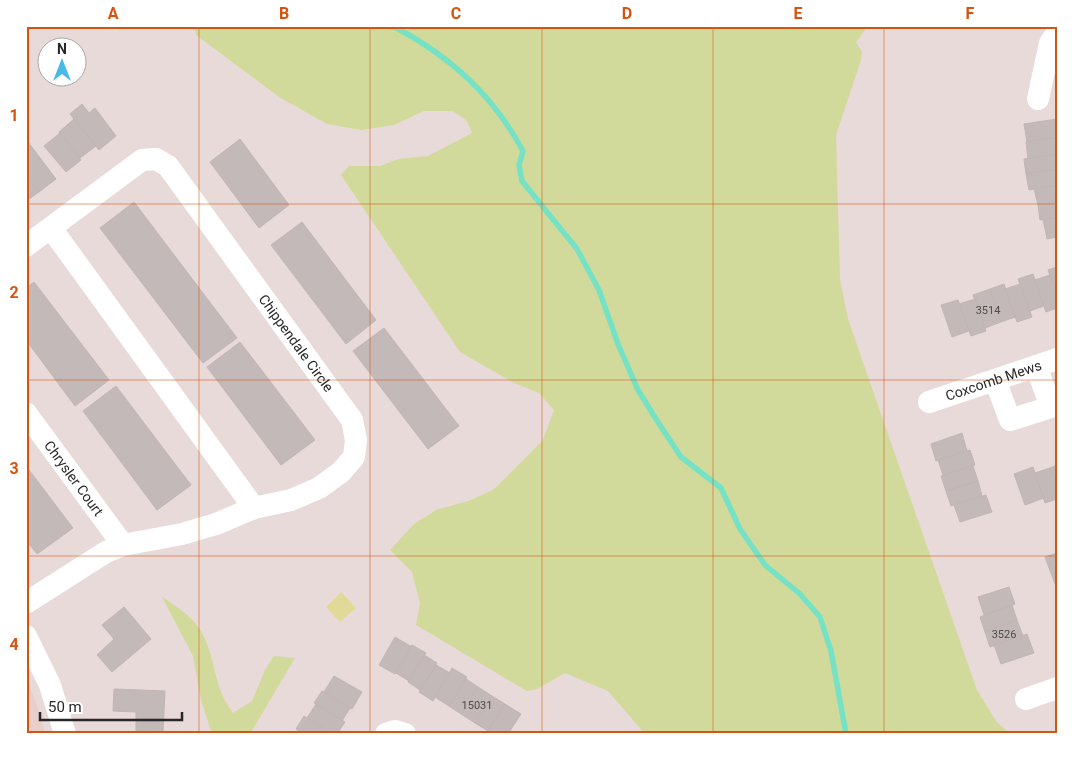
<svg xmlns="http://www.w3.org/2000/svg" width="1083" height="760" font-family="Roboto,sans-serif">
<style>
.education{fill:#e9ceca}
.green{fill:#d2da9b}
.pitch{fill:#e1d997}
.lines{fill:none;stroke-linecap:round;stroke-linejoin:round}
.stream{stroke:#75e1c5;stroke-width:5.5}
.building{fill:#c3b9b8;stroke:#c3b5b4}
.minor{stroke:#fff;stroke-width:22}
.grid{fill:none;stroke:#d5540f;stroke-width:1;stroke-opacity:0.55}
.labels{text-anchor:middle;stroke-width:4;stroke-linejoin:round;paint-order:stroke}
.number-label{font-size:11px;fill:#4e4c4b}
.street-label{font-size:14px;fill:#272727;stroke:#fff}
.neatline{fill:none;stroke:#d5540f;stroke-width:2}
.grid-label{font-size:16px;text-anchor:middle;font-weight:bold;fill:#d5540f}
</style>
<rect width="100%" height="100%" fill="#e8dad9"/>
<polygon class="education" points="26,675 38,709 45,734 26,734"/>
<g class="green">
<polygon points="195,26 868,26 856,42 862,52 861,60 836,135 840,279 848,319 977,690 996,721 1010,734 645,734 608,691 565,673 537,689 527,691 416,625 420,603 412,572 390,550 414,524 436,510 468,501 493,490 543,440 554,410 539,393 512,382 460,352 341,175 349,166 380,166 398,159 428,156 472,133 467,121 453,111 424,111 394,125 361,130 327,124 279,97 196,35"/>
<path d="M162,597C178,607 196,619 204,637C217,664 213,686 233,713L252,701L265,670L274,656L295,658L250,734H212L201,700L193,656Z"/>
</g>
<polygon class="pitch" points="341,592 356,608 340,622 326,607"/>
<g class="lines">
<path class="stream" d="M393,26C450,56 493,95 523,151L519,165L522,181L577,249L599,290L618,344L638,390L656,419L681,457L721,488L740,529L765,565L800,594L820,617L831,651L846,734"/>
</g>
<g class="building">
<polygon points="82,104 89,113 95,108 116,136 99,150 70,114"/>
<polygon points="74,119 96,146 80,158 59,132"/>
<polygon points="1057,119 1057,137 1027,142 1024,124"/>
<polygon points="60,133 81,160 66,172 44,146"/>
<polygon points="1057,137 1057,154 1028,159 1026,142"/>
<polygon points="240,139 289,205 259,228 210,162"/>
<polygon points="28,142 56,179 39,192 26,175"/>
<polygon points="1056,154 1057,169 1026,174 1024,159"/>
<polygon points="1057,169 1057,185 1029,190 1026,174"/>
<polygon points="26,175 39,192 26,201"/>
<polygon points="1057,185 1057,201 1038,205 1034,189"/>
<polygon points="1057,201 1057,217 1040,220 1038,205"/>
<polygon points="134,202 237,338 203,363 100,228"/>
<polygon points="1057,217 1057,237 1047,239 1043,219"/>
<polygon points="302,222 376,320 346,344 271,245"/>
<polygon points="1057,267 1057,294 1048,270"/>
<polygon points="1033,274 1044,306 1030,311 1018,279"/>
<polygon points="1050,275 1057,294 1057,308 1046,312 1035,280"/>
<polygon points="34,282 109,380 75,406 26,340 26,288"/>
<polygon points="1004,284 1015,317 1001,322 990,289"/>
<polygon points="1020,284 1032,317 1017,322 1005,289"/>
<polygon points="990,289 1001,322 985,328 973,295"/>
<polygon points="975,299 986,331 971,336 959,304"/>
<polygon points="958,300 969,331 952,337 941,305"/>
<polygon points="384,328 459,426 428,449 353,351"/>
<polygon points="240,342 315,440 281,465 207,367"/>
<polygon points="116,386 191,485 157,510 83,411"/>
<polygon points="962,433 967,451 936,461 931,444"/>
<polygon points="970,450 975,465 943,475 938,460"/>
<polygon points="1057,465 1057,488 1050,468"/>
<polygon points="26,466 73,528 37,554 26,540"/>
<polygon points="973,466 978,481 946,491 941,476"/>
<polygon points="1033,467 1044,498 1025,505 1014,474"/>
<polygon points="1050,468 1057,488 1057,499 1045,503 1035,473"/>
<polygon points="978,481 982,496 951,506 946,491"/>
<polygon points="986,495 992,512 960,522 954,505"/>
<polygon points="1057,553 1057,589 1045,557"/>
<polygon points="1009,587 1015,604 984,615 978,597"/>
<polygon points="1012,605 1017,620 985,632 980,617"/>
<polygon points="124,607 151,639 112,672 97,655 114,639 102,625"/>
<polygon points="1017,620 1023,636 990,647 985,632"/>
<polygon points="1027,634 1034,653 1001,664 994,645"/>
<polygon points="395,637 412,647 395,674 379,665"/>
<polygon points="412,645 426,653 409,681 396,673"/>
<polygon points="424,655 437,663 420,690 408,682"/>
<polygon points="436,665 450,673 433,701 419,692"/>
<polygon points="452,668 467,677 449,706 435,697"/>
<polygon points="334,676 362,692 352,709 324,692"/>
<polygon points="466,679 478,687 461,714 449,706"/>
<polygon points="478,687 492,696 475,723 461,714"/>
<polygon points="114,689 165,691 163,732 136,731 136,712 113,711"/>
<polygon points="322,691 350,708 342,721 314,703"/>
<polygon points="492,696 505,704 488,731 475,723"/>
<polygon points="316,704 345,722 337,734 333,734 307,718"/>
<polygon points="505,704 521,714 508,734 493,734 488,731"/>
<polygon points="304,716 307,718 333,734 304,734 296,729"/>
</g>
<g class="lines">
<g class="minor">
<polyline points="1038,99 1050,43 1057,33"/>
<polyline points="51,228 254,508"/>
<path id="s1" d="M26,246L142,160L156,159L168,166L352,420L356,440L354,457L341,472L319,488L291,500L254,508L216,524L182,534L123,545L106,552L26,603"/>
<polyline points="995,380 1010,420 1051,407 1036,366"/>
<path id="s2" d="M929,402L1057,359"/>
<path id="s3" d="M26,413L123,545"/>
<polyline points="26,636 50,685 65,734"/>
<polyline points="1026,699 1057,688"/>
<polyline points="386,734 395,731 405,734"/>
</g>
</g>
<path class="grid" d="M199,26V734M370,26V734M542,26V734M713,26V734M884,26V734M26,204H1057M26,380H1057M26,556H1057"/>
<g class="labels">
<g class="number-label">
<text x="988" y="314">3514</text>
<text x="1004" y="638">3526</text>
<text x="477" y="709">15031</text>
</g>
<g class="street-label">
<text dy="5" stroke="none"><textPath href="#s1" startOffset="391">Chippendale Circle</textPath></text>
<text dy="5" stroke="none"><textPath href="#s2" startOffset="68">Coxcomb Mews</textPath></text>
<text dy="5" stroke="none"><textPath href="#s3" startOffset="81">Chrysler Court</textPath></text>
</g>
</g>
<rect width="1083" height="760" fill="none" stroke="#ffffff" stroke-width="55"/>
<g transform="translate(62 62)"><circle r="24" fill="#ffffff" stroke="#a9a9a9"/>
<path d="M0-4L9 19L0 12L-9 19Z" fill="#48bae7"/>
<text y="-8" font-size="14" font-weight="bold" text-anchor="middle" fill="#272727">N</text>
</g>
<path d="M40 712v8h142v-8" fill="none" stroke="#272727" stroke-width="2.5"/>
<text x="48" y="712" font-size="15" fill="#272727" stroke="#ffffff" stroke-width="4" paint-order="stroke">50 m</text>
<rect x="28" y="28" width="1028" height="704" class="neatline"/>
<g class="grid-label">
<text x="113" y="19">A</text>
<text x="284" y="19">B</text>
<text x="456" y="19">C</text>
<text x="627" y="19">D</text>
<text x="798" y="19">E</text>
<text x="970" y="19">F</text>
<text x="14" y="121">1</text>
<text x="14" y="298">2</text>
<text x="14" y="474">3</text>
<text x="14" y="650">4</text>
</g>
</svg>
